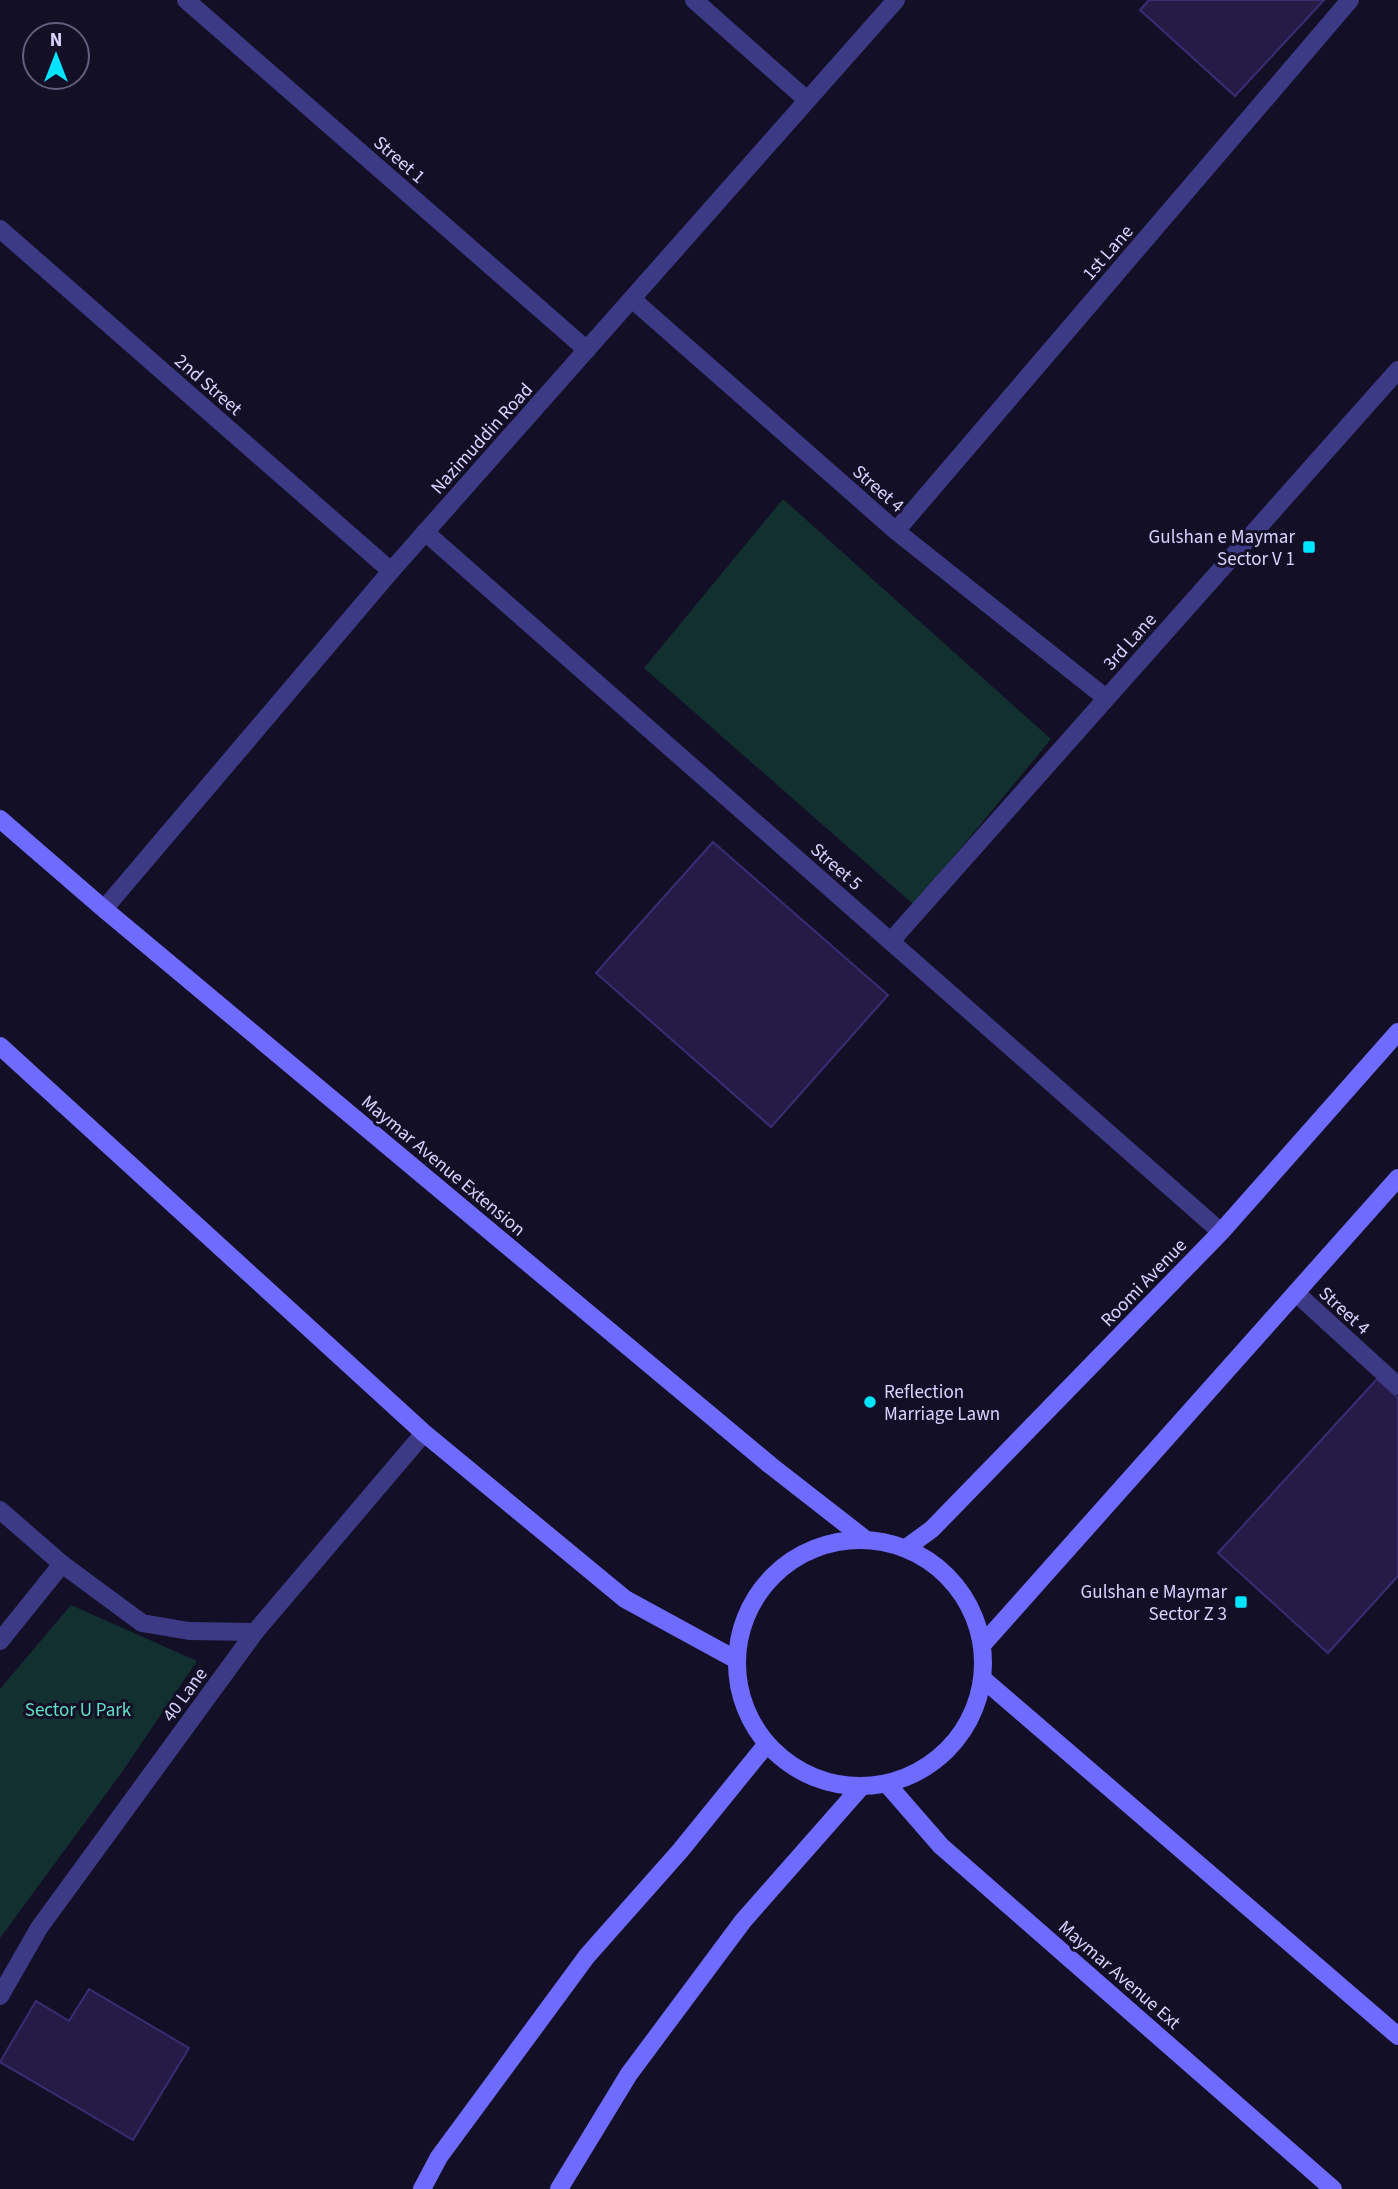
<svg xmlns="http://www.w3.org/2000/svg" width="1398" height="2189" font-family="'Source Sans 3',sans-serif">
<style>
.green{fill:#12302f}
.building{fill:#241b47;stroke:#3b2d73;stroke-width:2}
.lines{fill:none;stroke-linecap:round;stroke-linejoin:round}
.street{stroke:#3d3a85;stroke-width:18}
.secondary{stroke:#6f6bff;stroke-width:18}
.poi-dot{fill:#00e5ff;stroke:#130f26;stroke-width:2.5}
.labels{text-anchor:middle;stroke-width:6;stroke-linejoin:round;paint-order:stroke}
.street-label{font-size:19px;fill:#d9d4ff;stroke:#130f26}
.poi-label{font-size:19px;fill:#d9d4ff;stroke:#130f26;text-anchor:end}
.park-label{font-size:19px;fill:#5fe0c0;stroke:#130f26}
</style>
<rect width="100%" height="100%" fill="#130f26"/>
<g class="green">
<polygon points="783,499 1051,739 914,905 644,668"/>
<polygon points="71,1605 197,1661 122,1772 0,1938 0,1689"/>
</g>
<g class="building">
<polygon points="1149,0 1324,0 1235,96 1140,10"/>
<polygon points="713,842 888,995 771,1127 596,973"/>
<polygon points="1377,1379 1398,1398 1398,1576 1328,1653 1218,1553"/>
<polygon points="89,1989 189,2048 133,2140 0,2062 36,2001 69,2021"/>
</g>
<g class="lines">
<g class="street">
<polyline points="186,0 587,350"/>
<polyline points="694,0 807,100"/>
<polyline points="0,229 391,571"/>
<polyline points="632,299 896,531 1106,698"/>
<polyline points="896,531 1350,0"/>
<polyline points="425,532 1221,1232"/>
<polyline points="104,909 391,571 896,0"/>
<polyline points="891,941 1398,370"/>
<polyline points="1296,1293 1398,1386"/>
<polyline points="0,1510 62,1564 142,1623 189,1631 255,1632"/>
<polyline points="0,1641 62,1564"/>
<polyline points="0,1996 39,1928 255,1632 424,1433"/>
</g>
<g class="secondary">
<polyline points="0,819 104,909 770,1465 865,1539"/>
<polyline points="0,1046 424,1433 625,1599 735,1659"/>
<circle cx="860" cy="1663" r="123"/>
<polyline points="906,1548 932,1529 1221,1232 1398,1032"/>
<polyline points="983,1644 1398,1178"/>
<polyline points="983,1679 1398,2036"/>
<polyline points="887,1784 941,1846 1333,2189"/>
<polyline points="422,2189 439,2157 587,1956 680,1851 766,1745"/>
<polyline points="559,2189 629,2074 743,1921 861,1787"/>
</g>
</g>
<g class="poi-dot">
<rect x="1302" y="540" width="14" height="14" rx="3.5"/>
<circle cx="870" cy="1402" r="7"/>
<rect x="1234" y="1595" width="14" height="14" rx="3.5"/>
</g>
<g class="labels">
<g class="street-label">
<text transform="translate(400 159) rotate(41)" y="7">Street 1</text>
<text transform="translate(1107 252) rotate(-49)" y="7">1st Lane</text>
<text transform="translate(209 384) rotate(41)" y="7">2nd Street</text>
<text transform="translate(481 438) rotate(-48)" y="7">Nazimuddin Road</text>
<text transform="translate(879 488) rotate(41)" y="7">Street 4</text>
<text transform="translate(1129 641) rotate(-48)" y="7">3rd Lane</text>
<text transform="translate(837 866) rotate(41)" y="7">Street 5</text>
<text transform="translate(444 1165) rotate(40)" y="7">Maymar Avenue Extension</text>
<text transform="translate(1143 1282) rotate(-46)" y="7">Roomi Avenue</text>
<text transform="translate(1345 1310) rotate(42)" y="7">Street 4</text>
<text transform="translate(184 1694) rotate(-54)" y="7">40 Lane</text>
<text transform="translate(1120 1974) rotate(41)" y="7">Maymar Avenue Ext</text>
</g>
<g class="poi-label">
<text x="1295" y="543">Gulshan e Maymar<tspan x="1295" dy="22">Sector V 1</tspan></text>
<text x="884" y="1398" text-anchor="start">Reflection<tspan x="884" dy="22">Marriage Lawn</tspan></text>
<text x="1227" y="1598">Gulshan e Maymar<tspan x="1227" dy="22">Sector Z 3</tspan></text>
</g>
<g class="park-label">
<text x="78" y="1716">Sector U Park</text>
</g>
</g>
<g transform="translate(56 56)"><circle r="33" fill="#130f26" stroke="#625e7d" stroke-width="2"/>
<path d="M0-5L12 26L0 18L-12 26Z" fill="#00e5ff"/>
<text y="-10" font-size="19" font-weight="bold" text-anchor="middle" fill="#d9d4ff">N</text>
</g>
</svg>
